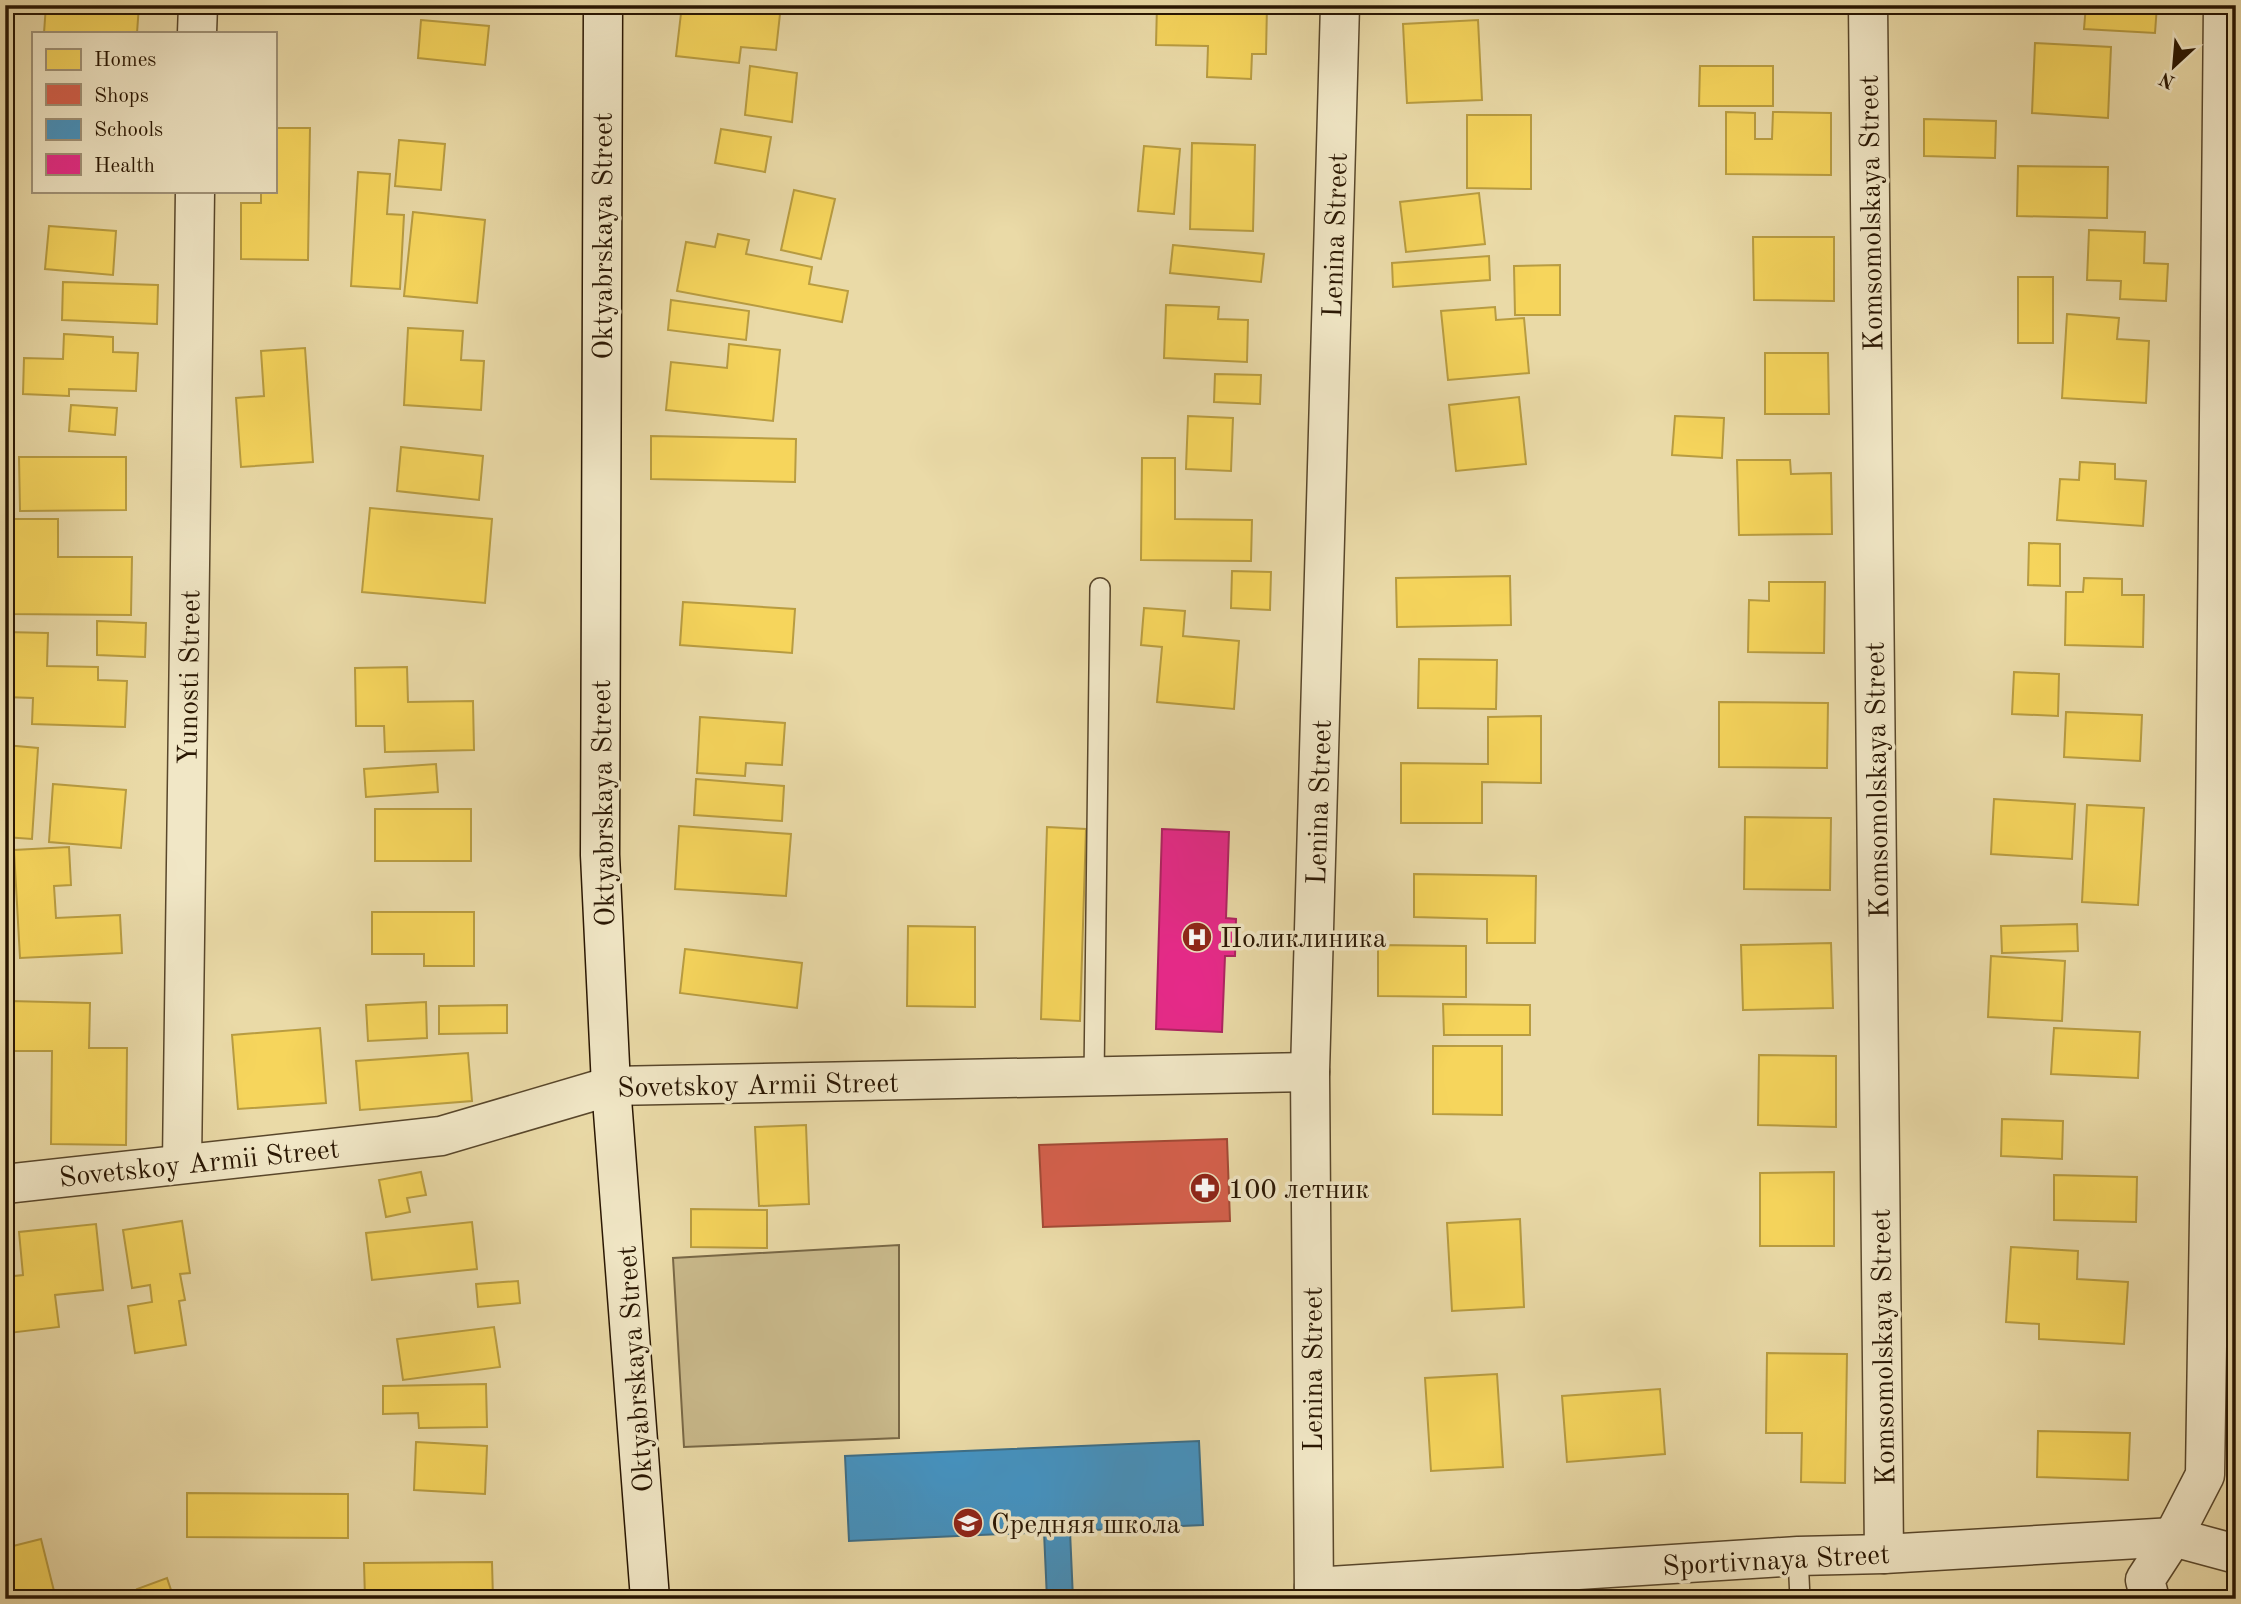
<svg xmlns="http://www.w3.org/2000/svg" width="2241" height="1604" font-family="'Old Standard TT',serif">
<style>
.green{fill:#c9b98b;stroke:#796846;stroke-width:2}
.homes{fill:#f6d55c;stroke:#b89c41;stroke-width:2}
.shops{fill:#d6604d;stroke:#a24a36;stroke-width:2}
.schools{fill:#4393c3;stroke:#3b6e89;stroke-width:2}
.health{fill:#e7298a;stroke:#ae2361;stroke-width:2}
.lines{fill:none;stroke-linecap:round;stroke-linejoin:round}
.lane-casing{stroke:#59472b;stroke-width:22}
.street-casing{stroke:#59472b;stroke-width:41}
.secondary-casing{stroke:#291602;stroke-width:41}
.lane{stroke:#f1e7c6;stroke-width:19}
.street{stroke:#f1e7c6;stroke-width:38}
.secondary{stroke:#f1e7c6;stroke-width:38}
.labels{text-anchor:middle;stroke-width:7;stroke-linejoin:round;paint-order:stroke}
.street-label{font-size:28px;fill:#291602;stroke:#f1e7c6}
.poi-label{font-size:28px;fill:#291602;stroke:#f1e7c6;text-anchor:start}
</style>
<rect width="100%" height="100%" fill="#eadaa7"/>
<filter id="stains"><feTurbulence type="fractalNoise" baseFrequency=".00286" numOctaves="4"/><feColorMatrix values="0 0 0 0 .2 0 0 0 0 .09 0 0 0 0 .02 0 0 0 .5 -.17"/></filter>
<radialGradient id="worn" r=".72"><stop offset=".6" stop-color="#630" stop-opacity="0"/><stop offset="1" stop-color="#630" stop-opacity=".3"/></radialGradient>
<polygon class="green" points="899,1245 899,1438 684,1447 673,1258"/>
<g class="homes">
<polygon points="46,5 139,5 137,33 44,33"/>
<polygon points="417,5 488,5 488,10 417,8"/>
<polygon points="682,5 781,5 776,50 741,47 739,63 676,56"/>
<polygon points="1157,5 1267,5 1266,54 1252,54 1251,79 1207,77 1208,46 1156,45"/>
<polygon points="2086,5 2157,5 2155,33 2084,29"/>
<polygon points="421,20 489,26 485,65 418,58"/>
<polygon points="1478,20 1482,100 1407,103 1403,24"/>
<polygon points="2035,43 2111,47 2108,118 2032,113"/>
<polygon points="750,66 797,73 792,122 745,115"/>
<polygon points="1700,66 1773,66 1773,106 1699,106"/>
<polygon points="1726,112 1755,113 1755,139 1772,139 1773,112 1831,113 1831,175 1726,174"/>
<polygon points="1467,115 1531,115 1531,189 1467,188"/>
<polygon points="1924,119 1996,121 1995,158 1924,156"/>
<polygon points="275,128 310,128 308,260 241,259 241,203 261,203 261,191 275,191"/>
<polygon points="721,129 771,137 765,172 715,163"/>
<polygon points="399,140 445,144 441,190 395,186"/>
<polygon points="1192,143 1255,145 1253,231 1190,229"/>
<polygon points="1144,146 1180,149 1174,214 1138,211"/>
<polygon points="2018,166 2108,167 2107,218 2017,216"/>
<polygon points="358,172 390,174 387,214 404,215 400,289 351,286"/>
<polygon points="794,190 835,199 821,259 781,250"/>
<polygon points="1479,193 1485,244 1406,252 1400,202"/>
<polygon points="413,212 485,220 477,303 404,296"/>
<polygon points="49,226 116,231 113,275 45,269"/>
<polygon points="2089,230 2145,232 2144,263 2168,264 2166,301 2120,299 2121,281 2087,280"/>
<polygon points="718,234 749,240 746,254 812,267 809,284 848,291 842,322 677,291 686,242 715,247"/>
<polygon points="1753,237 1834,237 1834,301 1754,300"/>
<polygon points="1173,245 1264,254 1261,282 1170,273"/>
<polygon points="1489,256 1490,280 1393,287 1392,263"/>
<polygon points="1560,265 1560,315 1515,315 1514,266"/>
<rect x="2018" y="277" width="35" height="66"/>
<polygon points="63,282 158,285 157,324 62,320"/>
<polygon points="671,300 749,311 746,340 668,330"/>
<polygon points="1166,305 1219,307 1218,319 1248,320 1247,362 1164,358"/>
<polygon points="1495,307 1496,320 1524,318 1529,373 1448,380 1441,311"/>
<polygon points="2067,314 2119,318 2117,339 2149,341 2146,403 2062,398"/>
<polygon points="408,328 463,331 461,360 484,361 481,410 404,405"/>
<polygon points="64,334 113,337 113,352 138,353 136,391 69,389 69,396 23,394 24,358 63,359"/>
<polygon points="729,344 780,350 773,421 666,410 671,362 727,368"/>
<polygon points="305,348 313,462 241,467 236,398 264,396 261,351"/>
<polygon points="1765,353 1828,353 1829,414 1765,414"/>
<polygon points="1215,374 1261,375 1260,404 1214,402"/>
<polygon points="1519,397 1526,464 1456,471 1449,405"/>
<polygon points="71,405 117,408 115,435 69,431"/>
<polygon points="1188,416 1233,418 1231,471 1186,469"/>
<polygon points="1675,416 1724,418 1722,458 1672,455"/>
<polygon points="651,436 796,439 795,482 651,479"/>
<polygon points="401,447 483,456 479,500 397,491"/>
<polygon points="19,457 126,457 126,510 20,511"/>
<polygon points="1142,458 1175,458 1175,519 1252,520 1251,561 1141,560"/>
<polygon points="1737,460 1790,460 1791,474 1831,473 1832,534 1739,535"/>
<polygon points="2080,462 2115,464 2115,479 2146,481 2143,526 2057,520 2060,479 2079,480"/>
<polygon points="370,508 492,519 485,603 362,592"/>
<polygon points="9,519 58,519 58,557 132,557 131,615 8,614"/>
<polygon points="2029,543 2060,544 2060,586 2028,585"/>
<polygon points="1232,571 1271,572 1270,610 1231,608"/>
<polygon points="1510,576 1511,625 1397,627 1396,578"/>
<polygon points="2084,578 2122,579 2122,595 2144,595 2143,647 2065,645 2066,592 2083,592"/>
<polygon points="1769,582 1825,582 1824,653 1748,652 1749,600 1769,601"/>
<polygon points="683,602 795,609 792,653 680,645"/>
<polygon points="1144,608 1185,611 1183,636 1239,641 1234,709 1157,702 1162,647 1141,645"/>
<polygon points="97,621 146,623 145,657 97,655"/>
<polygon points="6,632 48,633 47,666 98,667 98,680 127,681 125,727 32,724 33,698 5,697"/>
<polygon points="1419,659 1497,660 1496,709 1418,708"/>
<polygon points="407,667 408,702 473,701 474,750 385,752 384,726 356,726 355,668"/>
<polygon points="2014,672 2059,674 2058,716 2012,714"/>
<polygon points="1719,702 1828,703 1827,768 1719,767"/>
<polygon points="2066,712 2142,715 2140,761 2064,757"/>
<polygon points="1541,716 1541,783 1482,782 1482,823 1401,823 1401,763 1488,764 1488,717"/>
<polygon points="700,717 785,723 782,765 746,763 745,776 697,773"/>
<polygon points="5,745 38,748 32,839 5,837"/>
<polygon points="436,764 438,792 366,797 364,769"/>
<polygon points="696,779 784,786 782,821 694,815"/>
<polygon points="53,784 126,790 121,848 49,842"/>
<polygon points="1994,799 2075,804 2072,859 1991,854"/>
<polygon points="2087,805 2144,808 2138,905 2082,902"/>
<rect x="375" y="809" width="96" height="52"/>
<polygon points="1745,817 1831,818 1830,890 1744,889"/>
<polygon points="679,826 791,834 786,896 675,889"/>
<polygon points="1047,827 1086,829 1080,1021 1041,1019"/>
<polygon points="69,847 71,885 54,886 56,918 120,915 122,953 20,958 14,850"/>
<polygon points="1414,874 1536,876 1535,943 1487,943 1487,919 1414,917"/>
<polygon points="372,912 474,912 474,966 424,966 424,954 372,954"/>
<polygon points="2077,924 2078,951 2002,953 2001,926"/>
<polygon points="908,926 975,927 975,1007 907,1006"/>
<polygon points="1831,943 1833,1008 1743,1010 1741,945"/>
<polygon points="1378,945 1466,946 1466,997 1378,996"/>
<polygon points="685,949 802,963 797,1008 680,993"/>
<polygon points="1991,956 2065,961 2062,1021 1988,1017"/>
<polygon points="9,1001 90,1003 89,1048 127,1048 126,1145 51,1144 52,1051 9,1051"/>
<polygon points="426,1002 427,1038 368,1041 366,1005"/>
<polygon points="1443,1004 1530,1005 1530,1035 1444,1035"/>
<polygon points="507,1005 507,1033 439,1034 439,1006"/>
<polygon points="320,1028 326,1103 238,1109 232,1035"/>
<polygon points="2054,1028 2140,1032 2138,1078 2051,1074"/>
<polygon points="1433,1046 1502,1046 1502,1115 1433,1114"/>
<polygon points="468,1053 472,1101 360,1110 356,1061"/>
<polygon points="1759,1055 1836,1056 1836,1127 1758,1125"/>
<polygon points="2002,1119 2063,1121 2062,1159 2001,1156"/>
<polygon points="806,1125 809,1204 759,1206 755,1127"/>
<polygon points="421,1172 426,1195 407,1198 410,1212 386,1217 379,1180"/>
<polygon points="1834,1172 1834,1246 1760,1246 1760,1173"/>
<polygon points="2054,1175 2137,1177 2136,1222 2054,1220"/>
<polygon points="691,1209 767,1210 767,1248 691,1247"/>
<polygon points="1520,1219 1524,1307 1452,1311 1447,1223"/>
<polygon points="182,1221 190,1273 180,1274 185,1300 179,1301 186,1345 135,1353 128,1306 152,1302 150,1285 132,1288 123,1230"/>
<polygon points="472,1222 477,1269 372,1280 366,1233"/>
<polygon points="96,1224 103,1290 55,1295 59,1327 9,1333 5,1277 23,1275 19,1232"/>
<polygon points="2011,1247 2078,1251 2077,1279 2128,1282 2124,1344 2039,1339 2039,1324 2006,1322"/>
<polygon points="518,1281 520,1303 478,1307 476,1284"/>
<polygon points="494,1327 500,1367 403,1380 397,1339"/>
<polygon points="1767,1353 1847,1354 1845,1483 1801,1482 1802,1433 1766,1433"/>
<polygon points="1497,1374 1503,1467 1431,1471 1425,1378"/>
<polygon points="486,1384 487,1427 419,1428 418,1413 383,1414 383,1386"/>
<polygon points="1660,1389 1665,1454 1567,1462 1562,1396"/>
<polygon points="2038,1431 2130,1433 2128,1480 2037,1477"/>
<polygon points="416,1442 487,1446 485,1494 414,1490"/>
<polygon points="187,1493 348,1494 348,1538 187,1537"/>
<polygon points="41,1539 56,1599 5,1599 7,1587 5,1548"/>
<polygon points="492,1562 493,1599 365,1599 364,1563"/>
<polygon points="167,1578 174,1599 140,1599 137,1589"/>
</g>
<polygon class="shops" points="1227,1139 1230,1221 1043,1227 1039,1145"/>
<g class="schools">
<polygon points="1199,1441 1203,1525 849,1541 845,1456"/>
<polygon points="1070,1531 1073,1599 1047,1599 1044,1532"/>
</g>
<polygon class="health" points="1162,829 1229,832 1226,918 1236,919 1235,956 1225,956 1222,1032 1156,1029"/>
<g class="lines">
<g class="lane-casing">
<g id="lane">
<polyline points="1094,1078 1100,588"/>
<polyline points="1798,1556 1800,1599"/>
</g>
</g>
<g class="street-casing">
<g id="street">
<polyline points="1868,5 1884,1554"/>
<polyline points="197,33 198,5"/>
<polyline points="182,1163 195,191"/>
<polyline points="5,1184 441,1136 611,1086 1310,1072"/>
<polyline points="1314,1587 1798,1556 1884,1554 2173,1537 2236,1554"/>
<polyline points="1314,1599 1310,1072 1340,5"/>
<polyline points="2150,1599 2145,1580 2173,1537 2205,1475 2215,830 2223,5"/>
</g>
</g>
<g class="secondary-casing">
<polyline id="secondary" points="603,5 600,855 611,1086 650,1599"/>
</g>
<use href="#lane" class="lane"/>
<use href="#street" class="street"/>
<use href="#secondary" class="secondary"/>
</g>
<defs>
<g id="hospital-disc" transform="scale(1.575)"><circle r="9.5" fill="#8f2418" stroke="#f1e7c6"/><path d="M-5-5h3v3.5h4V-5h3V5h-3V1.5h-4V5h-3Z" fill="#fff"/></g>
<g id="pharmacy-disc" transform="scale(1.575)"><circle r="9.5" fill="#8f2418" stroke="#f1e7c6"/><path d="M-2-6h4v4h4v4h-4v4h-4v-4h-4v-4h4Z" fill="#fff"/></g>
<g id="school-disc" transform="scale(1.575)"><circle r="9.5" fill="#8f2418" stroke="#f1e7c6"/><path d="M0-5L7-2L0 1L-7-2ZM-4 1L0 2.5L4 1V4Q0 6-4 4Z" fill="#fff"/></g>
</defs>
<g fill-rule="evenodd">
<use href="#hospital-disc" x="1197" y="937"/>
<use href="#pharmacy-disc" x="1205" y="1188"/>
<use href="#school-disc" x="968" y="1523"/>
</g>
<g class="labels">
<g class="street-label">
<text transform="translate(1870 213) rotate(-91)" y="10">Komsomolskaya Street</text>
<text transform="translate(1334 235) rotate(-88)" y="10">Lenina Street</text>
<text transform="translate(602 236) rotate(-90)" y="10">Oktyabrskaya Street</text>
<text transform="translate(188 677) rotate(-89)" y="10">Yunosti Street</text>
<text transform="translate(1876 780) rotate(-91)" y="10">Komsomolskaya Street</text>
<text transform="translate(1318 802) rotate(-88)" y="10">Lenina Street</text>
<text transform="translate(602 803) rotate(-91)" y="10">Oktyabrskaya Street</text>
<text transform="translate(758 1084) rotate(-1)" y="10">Sovetskoy Armii Street</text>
<text transform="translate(199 1162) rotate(-6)" y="10">Sovetskoy Armii Street</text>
<text transform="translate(1882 1347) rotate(-91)" y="10">Komsomolskaya Street</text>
<text transform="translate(634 1369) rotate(-94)" y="10">Oktyabrskaya Street</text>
<text transform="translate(1312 1369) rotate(-90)" y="10">Lenina Street</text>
<text transform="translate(1776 1559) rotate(-3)" y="10">Sportivnaya Street</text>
</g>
<g class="poi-label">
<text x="1220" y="947">Поликлиника</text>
<text x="1228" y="1198">100 летник</text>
<text x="991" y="1533">Средняя школа</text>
</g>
</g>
<rect width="2241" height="1604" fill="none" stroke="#eadaa7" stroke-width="28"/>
<rect x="7" y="7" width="2227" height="1590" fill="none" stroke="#291602" stroke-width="3.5"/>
<rect x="14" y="14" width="2213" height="1576" fill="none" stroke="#291602" stroke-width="2"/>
<rect x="32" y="32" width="245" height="161" fill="#f1e7c6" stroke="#a19378" stroke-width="2"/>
<rect x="46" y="49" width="35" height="21" fill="#f6d55c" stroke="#a19378" stroke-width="2"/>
<text x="94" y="66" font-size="21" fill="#291602">Homes</text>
<rect x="46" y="84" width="35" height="21" fill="#d6604d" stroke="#a19378" stroke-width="2"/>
<text x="94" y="102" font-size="21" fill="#291602">Shops</text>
<rect x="46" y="119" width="35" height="21" fill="#4393c3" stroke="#a19378" stroke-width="2"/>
<text x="94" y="136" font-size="21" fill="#291602">Schools</text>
<rect x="46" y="154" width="35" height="21" fill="#e7298a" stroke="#a19378" stroke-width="2"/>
<text x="94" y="172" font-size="21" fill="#291602">Health</text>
<g transform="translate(2174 66) rotate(206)" stroke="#f1e7c6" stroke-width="5" paint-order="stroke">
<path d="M0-5L12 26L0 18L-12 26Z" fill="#291602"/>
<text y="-10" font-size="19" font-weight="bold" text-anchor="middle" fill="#291602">N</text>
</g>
<rect width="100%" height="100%" filter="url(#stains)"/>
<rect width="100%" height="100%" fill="url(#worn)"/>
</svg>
